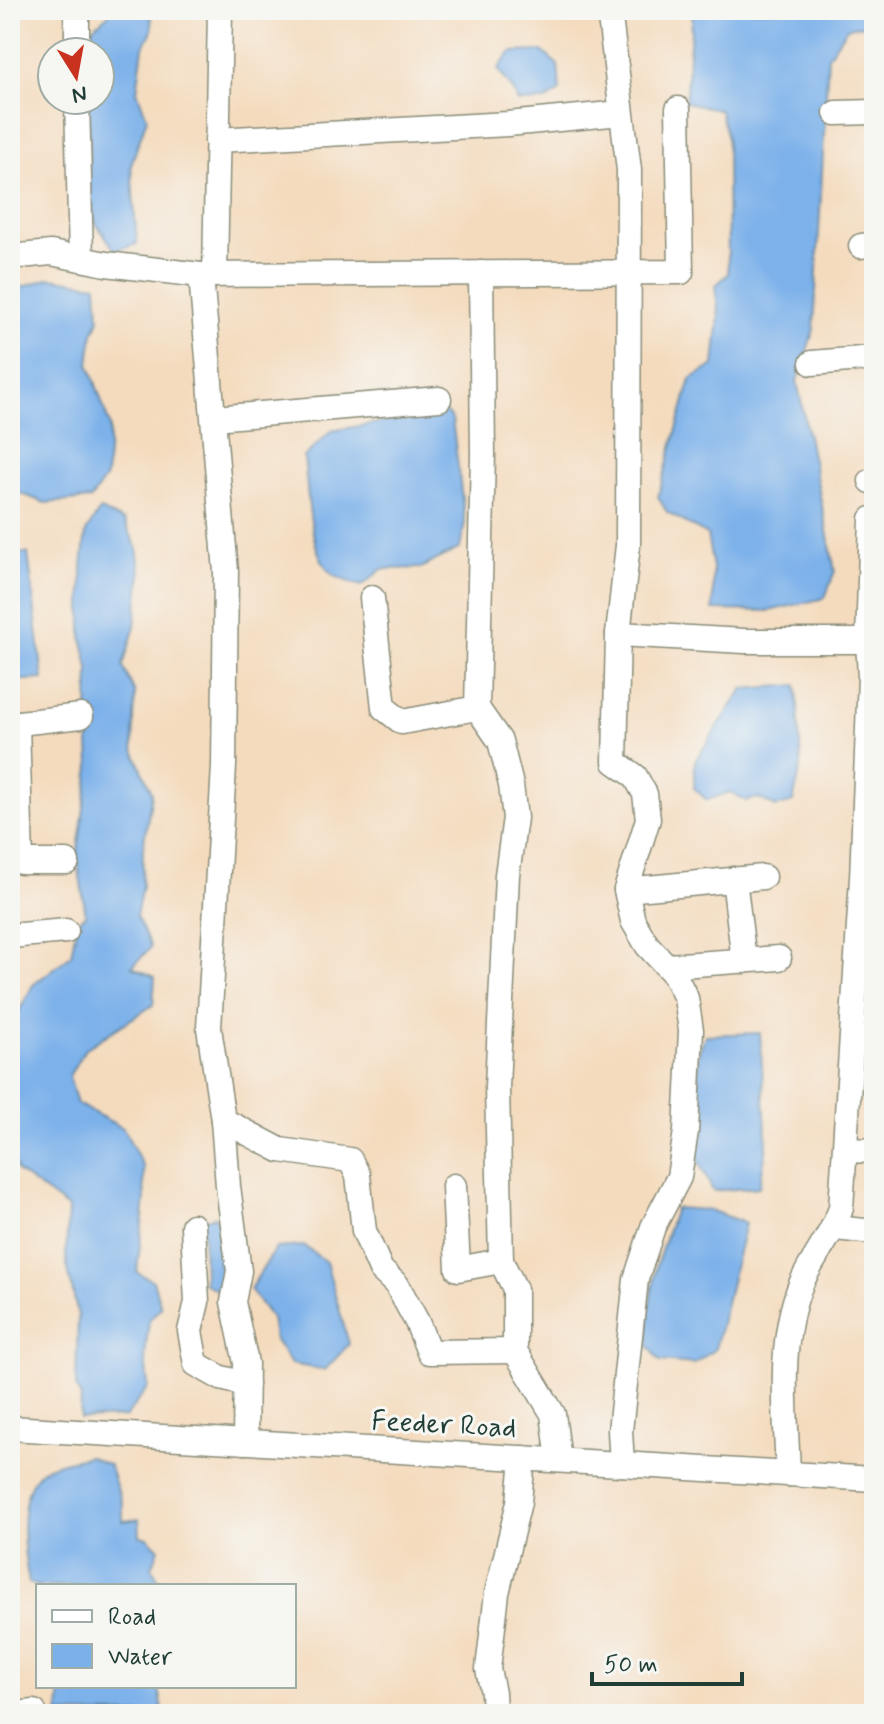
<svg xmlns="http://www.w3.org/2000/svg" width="884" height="1724" font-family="Mynerve,sans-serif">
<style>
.water{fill:#7bb1ea;stroke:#4d778f;stroke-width:2}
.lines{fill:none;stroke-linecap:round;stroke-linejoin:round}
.minor-casing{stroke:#8a8c79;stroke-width:27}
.minor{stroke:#fff;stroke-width:24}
.labels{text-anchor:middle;stroke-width:6;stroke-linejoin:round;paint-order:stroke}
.street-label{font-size:28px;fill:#1f3d34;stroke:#f6f6f2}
</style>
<rect width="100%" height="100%" fill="#f6f6f2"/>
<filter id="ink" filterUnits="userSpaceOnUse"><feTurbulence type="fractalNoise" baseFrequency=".0125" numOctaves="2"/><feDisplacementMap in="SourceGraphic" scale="16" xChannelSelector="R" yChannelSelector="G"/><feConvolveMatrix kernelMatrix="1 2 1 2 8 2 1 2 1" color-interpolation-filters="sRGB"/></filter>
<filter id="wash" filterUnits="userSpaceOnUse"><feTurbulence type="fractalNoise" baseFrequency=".006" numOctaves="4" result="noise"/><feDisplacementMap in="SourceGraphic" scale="32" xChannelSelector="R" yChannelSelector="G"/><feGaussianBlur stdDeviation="1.8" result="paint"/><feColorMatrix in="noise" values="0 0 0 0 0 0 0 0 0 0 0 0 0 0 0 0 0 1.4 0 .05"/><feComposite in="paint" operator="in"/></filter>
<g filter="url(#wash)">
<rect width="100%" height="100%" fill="#f4dbbe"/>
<g class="water">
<polygon points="110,10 151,10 152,31 143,47 137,91 147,118 131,165 137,244 115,250 95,222 89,193 89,100 100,100 100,52 89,52 89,31 109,14"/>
<polygon points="693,10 874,10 874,23 847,28 828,56 814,329 797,381 835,571 825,598 769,611 713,610 713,568 707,535 667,512 658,497 691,379 714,365 719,316 715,286 728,274 727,139 720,110 685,102"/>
<polygon points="542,51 558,65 560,91 544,101 518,102 513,90 498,69 511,52"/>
<polygon points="50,278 97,285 99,320 93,333 89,364 110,426 106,477 91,499 45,503 12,490 10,480 10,291"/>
<path d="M439,406L452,419L465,523L460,548L421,568L382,569L362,586C352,583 340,580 332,574C308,553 308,487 304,457L331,431L389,421Z"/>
<polygon points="100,510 124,521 137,548 141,573 135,626 123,666 135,693 133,748 152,793 143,847 142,886 136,916 151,947 132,967 155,977 153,1005 85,1049 69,1076 77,1104 123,1128 143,1166 145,1199 137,1272 153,1281 161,1307 149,1320 145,1356 148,1387 126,1417 80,1419 81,1398 76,1386 78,1316 66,1260 68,1208 18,1172 10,1154 10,1028 33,985 71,955 77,921 86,915 77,857 90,767 88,718 89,668 82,637 82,566 86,532"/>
<polygon points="28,553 43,679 10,681 10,554"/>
<polygon points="797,685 801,766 793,802 776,807 758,798 746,801 730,792 707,800 694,788 695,761 743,689"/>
<polygon points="760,1033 767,1146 759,1187 713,1191 696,1156 698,1055 705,1035"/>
<polygon points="675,1208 709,1210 745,1223 715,1349 694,1364 660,1361 648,1345 649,1310 656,1267"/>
<path d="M215,1216C227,1245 242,1265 220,1292L204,1283L203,1220Z"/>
<polygon points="304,1246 326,1262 349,1344 325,1370 291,1364 274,1339 271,1318 250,1289 276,1248"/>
<path d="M88,1456L109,1465L123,1506V1521L139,1519L140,1536L148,1538L159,1549L152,1568L162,1586H38L29,1583C23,1552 16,1496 40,1472C50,1463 75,1460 88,1456Z"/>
<polygon points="61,1686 155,1686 160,1693 163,1714 59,1714"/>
</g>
</g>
<g filter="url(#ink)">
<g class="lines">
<g class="minor-casing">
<g id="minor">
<polyline points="609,10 629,170 628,545 618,634 615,762 635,776 645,794 648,819 626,890 633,921 647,945 674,974 686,998 691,1030 686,1131 679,1177 653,1227 636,1279 620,1431 622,1464"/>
<polyline points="77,52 77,20"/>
<polyline points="77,100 81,259"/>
<polyline points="836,113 874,112"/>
<polyline points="217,140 508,124 621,113"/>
<polyline points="861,246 874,244"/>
<polyline points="10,257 51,253 106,264 201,275 681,272 678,109"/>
<polyline points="201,275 226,572 224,766 209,1028 223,1120 228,1186 239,1271 233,1302 246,1363 245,1442"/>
<polyline points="215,275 220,10"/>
<polyline points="812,363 874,358"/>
<polyline points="214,418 439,399"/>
<polyline points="871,481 874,481"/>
<polyline points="372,598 384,708 402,722 477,708 483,454 481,273"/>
<polyline points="618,634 744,641 868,641 872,519"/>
<polyline points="477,708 500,741 511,785 515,818 507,875 497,1087 501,1261 515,1289 515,1351 553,1414 559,1460"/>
<polyline points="17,723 21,862 67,862"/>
<polyline points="10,724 81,716"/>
<polyline points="734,879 744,961"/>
<polyline points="626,890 763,877"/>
<polyline points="10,936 66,931"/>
<polyline points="667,966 779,958"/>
<polyline points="223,1120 280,1150 350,1160 358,1175 364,1231 381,1270 397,1285 417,1322 429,1352 515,1351"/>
<polyline points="846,1150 874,1151"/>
<polyline points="454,1186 458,1269 501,1261"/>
<polyline points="193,1226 197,1302 190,1331 196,1364 221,1378 246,1384"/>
<polyline points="835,1228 874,1232"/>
<polyline points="10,1428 874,1479"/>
<path d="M788,1474C786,1412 777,1343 801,1284C813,1257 832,1236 841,1208L862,878L870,677L868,641"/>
<polyline points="17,1714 34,1712"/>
<polyline points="494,1714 493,1693 488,1669 497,1593 519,1502 523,1458"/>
</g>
</g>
<use href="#minor" class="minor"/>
</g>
</g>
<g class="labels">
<g class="street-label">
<text transform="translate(444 1423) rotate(3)" y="10">Feeder Road</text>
</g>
</g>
<rect width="884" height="1724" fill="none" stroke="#f6f6f2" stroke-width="40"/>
<rect x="36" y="1584" width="260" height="104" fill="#f6f6f2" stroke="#a0aca6" stroke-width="2"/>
<rect x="52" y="1610" width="40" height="12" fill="#ffffff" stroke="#a0aca6" stroke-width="2"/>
<text x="108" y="1624" font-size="24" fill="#1f3d34">Road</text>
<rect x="52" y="1644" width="40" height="24" fill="#7bb1ea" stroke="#a0aca6" stroke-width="2"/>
<text x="108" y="1664" font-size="24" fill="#1f3d34">Water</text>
<g transform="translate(76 76) rotate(169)"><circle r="38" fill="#f6f6f2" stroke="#a0aca6" stroke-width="2"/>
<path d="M0-6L14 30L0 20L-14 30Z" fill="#c8321e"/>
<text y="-12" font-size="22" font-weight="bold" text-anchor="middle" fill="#1f3d34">N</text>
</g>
<path d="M592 1672v12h150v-12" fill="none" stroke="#1f3d34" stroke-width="4"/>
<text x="604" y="1672" font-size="24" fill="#1f3d34" stroke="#f6f6f2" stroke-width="6" paint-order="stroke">50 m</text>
</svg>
